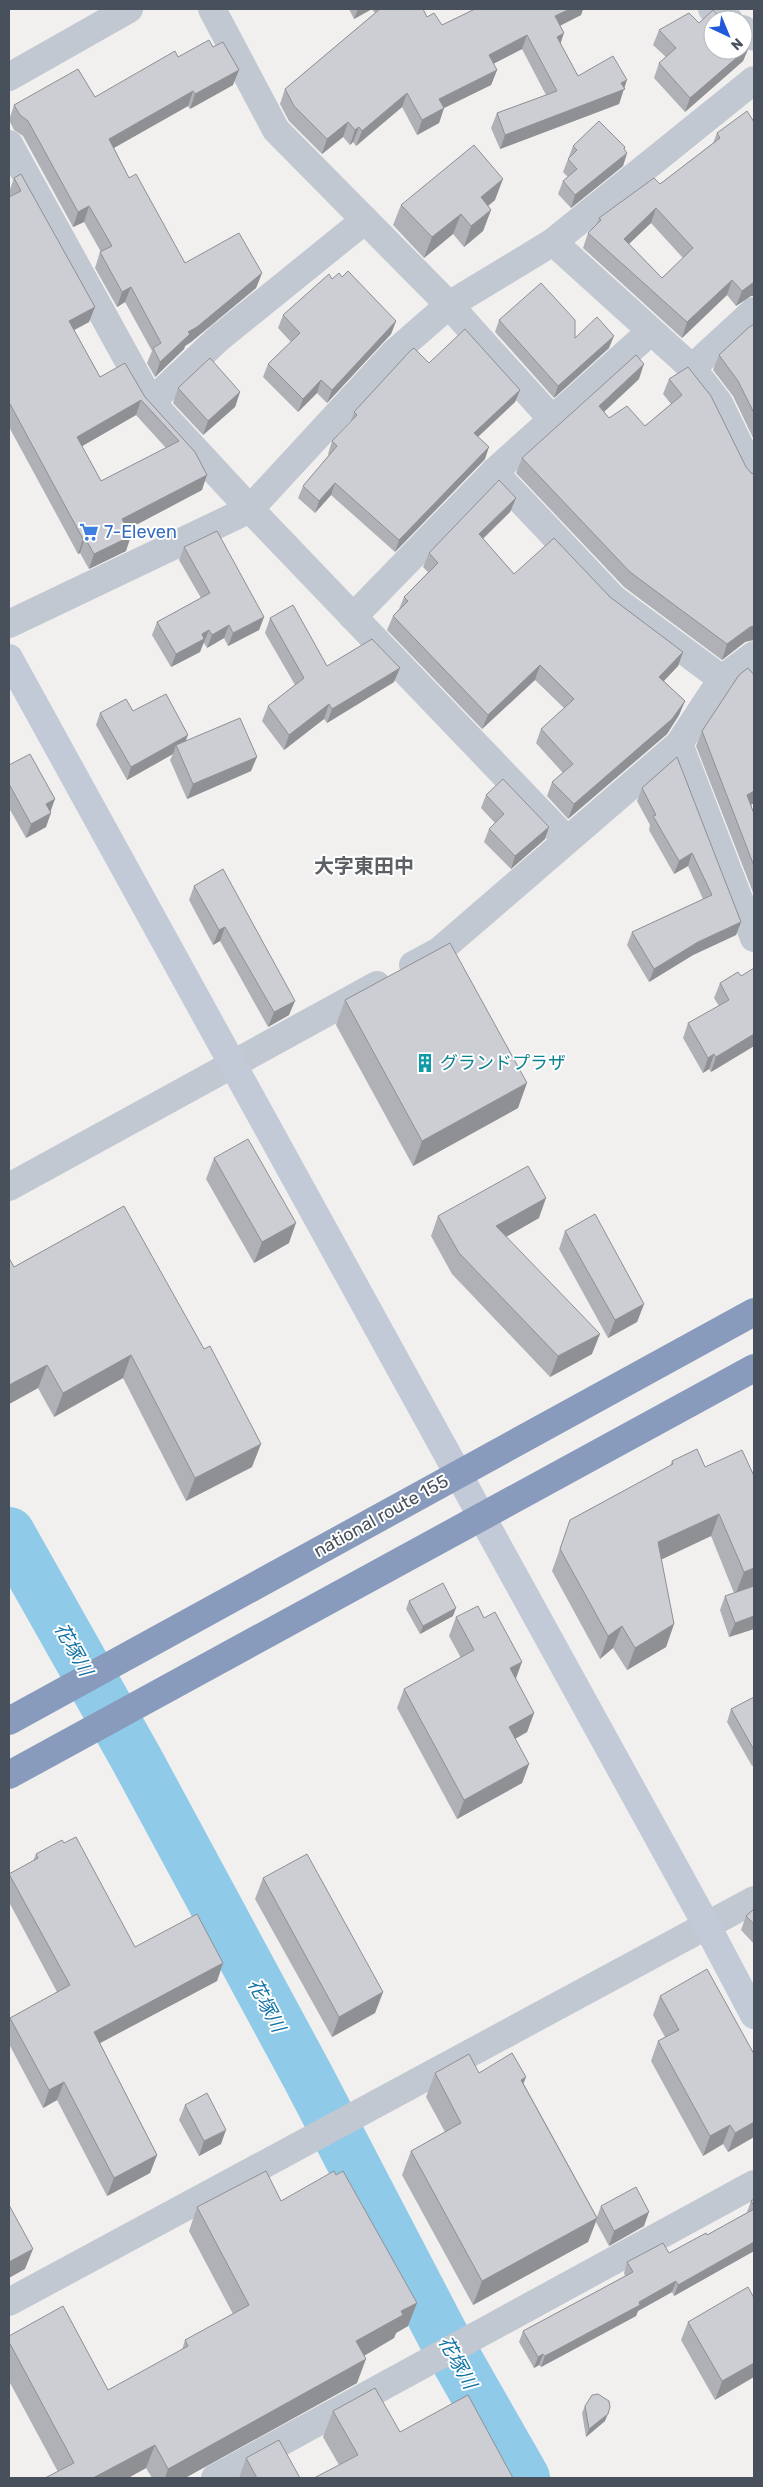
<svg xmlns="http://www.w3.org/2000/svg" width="763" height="2487" font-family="Rubik,'Noto Sans JP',sans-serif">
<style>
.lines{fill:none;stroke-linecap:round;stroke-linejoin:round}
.river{stroke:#8fcae9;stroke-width:52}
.street{stroke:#c1c8d1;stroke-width:28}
.secondary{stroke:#c3cad7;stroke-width:28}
.highway{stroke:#899bbc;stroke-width:28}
.wall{fill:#afb1b6;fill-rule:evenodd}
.shaded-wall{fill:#8f9094}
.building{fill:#ccced4;stroke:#8f9094;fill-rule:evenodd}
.labels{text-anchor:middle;stroke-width:4;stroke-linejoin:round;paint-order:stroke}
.shop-label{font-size:18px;fill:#366cbe;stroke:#fff;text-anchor:start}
.culture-label{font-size:18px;fill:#0d838f;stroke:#fff;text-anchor:start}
.street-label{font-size:18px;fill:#48505c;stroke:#fff}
.water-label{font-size:19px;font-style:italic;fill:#1273a6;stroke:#fff}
.quarter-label{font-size:20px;font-weight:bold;fill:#5c5f64;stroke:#fff}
</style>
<rect width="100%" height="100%" fill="#f2f0ef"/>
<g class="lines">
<polyline class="river" points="9,1533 137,1760 308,2077 443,2336 524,2478"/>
<g class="street">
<polyline points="212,9 276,130 449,305 552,419"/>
<polyline points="712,9 729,20"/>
<polyline points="743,29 754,37"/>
<polyline points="9,77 129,9"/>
<polyline points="9,144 151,402 250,509 566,839"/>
<polyline points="553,242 692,368 719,403 754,475"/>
<polyline points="692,368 754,311"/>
<polyline points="151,402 219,338 365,220"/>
<polyline points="353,617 494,472 650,332"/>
<polyline points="9,624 250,509 395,352 449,305 553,242 754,80"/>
<polyline points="722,679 754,655"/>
<polyline points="679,744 754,938"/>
<polyline points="413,965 439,951 679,744 722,679 614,599 494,472"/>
<polyline points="9,1187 377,985"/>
<polyline points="9,2302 754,1900"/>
<polyline points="215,2478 754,2184"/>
</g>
<polyline class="secondary" points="9,658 707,1926 754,2015"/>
<g class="highway">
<polyline points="9,1721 754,1312"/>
<polyline points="9,1775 754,1368"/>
</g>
</g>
<g class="wall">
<polygon points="349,9 423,9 427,17 442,25 475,9 583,9 581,15 560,25 560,43 578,76 624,88 619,104 500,149 491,128 497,113 546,95 522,49 493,64 497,70 491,85 444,108 439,123 417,135 402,107 356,146 353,142 350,145 343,137 322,154 289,121 280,104 285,89 375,13 372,9 354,19"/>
<polygon points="659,30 749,47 743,61 685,112 654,78 659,63 666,57 653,45"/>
<polygon points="178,57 233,85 190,109 188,106 114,148 129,178 185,263 262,273 256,288 191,342 185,346 184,349 155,377 147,363 152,351 125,302 117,307 95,268 100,252 101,252 84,222 73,227 23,136 14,130 9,120 14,105 95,97"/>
<path d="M754,122V296H751L736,306L727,295L682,338L583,248L588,233L596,225L599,218L660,184L713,143L717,133ZM651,223L683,258L662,278L629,244Z"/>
<polygon points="573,146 624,150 627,153 623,166 571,208 558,194 563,181 568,177 563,172"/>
<path d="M14,178L89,322L74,330L100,377L145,397L195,452L202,490L128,529L126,551L89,569L80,553L78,554L9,427V197H10L9,192ZM136,415L166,448L101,481L82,446Z"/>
<polygon points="495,200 488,206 491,210 483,231 464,247 453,234 424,258 393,225 401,205"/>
<polygon points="342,277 396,321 391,334 327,403 317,393 298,412 263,377 268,364 291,342 278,328 283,315 332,279"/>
<polygon points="499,320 575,338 609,348 554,398 495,332"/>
<polygon points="754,324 754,440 733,396 713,370 719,355"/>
<polygon points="429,363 520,390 515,402 478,437 485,459 395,552 331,495 315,513 298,498 303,486 329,455 328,454 332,441 350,423 354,412"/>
<polygon points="688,367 745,642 722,660 624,587 516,473 522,458 639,379 604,412 609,418 645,426 671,404 663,394 669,379"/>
<polygon points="178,388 240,392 235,407 203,435 173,403"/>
<polygon points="516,498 510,512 483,539 514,574 610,597 683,652 678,666 664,681 685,701 679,715 667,734 568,819 547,796 552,782 563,773 536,743 541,729 564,708 535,680 482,729 387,630 393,616 399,609 404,597 428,572 423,567 429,553"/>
<polygon points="184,547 264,617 259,630 228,646 224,638 207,648 204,643 202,644 200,652 171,667 152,635 157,622 201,598 179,560"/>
<polygon points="270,618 327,666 394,682 327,723 324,719 284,750 262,721 268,706 295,685 265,633"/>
<polygon points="754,675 754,803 751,805 754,814 754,895 696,746 702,731"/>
<polygon points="133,711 186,741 251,771 187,799 170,760 173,754 127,780 96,725 100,713"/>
<polygon points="677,757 741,922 736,935 693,955 649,982 627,945 632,932 703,899 688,866 674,874 649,830 650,825 637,801 642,788"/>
<polygon points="9,765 50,811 46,827 26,838 9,808"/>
<polygon points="486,795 545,839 511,869 484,842 489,829 495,823 481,808"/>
<polygon points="223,869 289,1015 268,1027 220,941 213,945 189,900 194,886"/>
<polygon points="754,968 754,1046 711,1072 709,1069 703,1073 683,1038 688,1023 719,1006 714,998 720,983 741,976"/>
<polygon points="345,1000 518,1108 413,1166 336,1025"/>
<polygon points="214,1158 289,1243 254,1263 206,1179"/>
<polygon points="124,1206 252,1467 186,1501 123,1378 54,1417 38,1388 9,1404 9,1258 14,1267"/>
<polygon points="438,1216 539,1218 506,1237 592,1354 550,1377 452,1274 431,1236"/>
<polygon points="565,1231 644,1304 637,1322 608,1338 559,1249"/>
<polygon points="672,1461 754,1476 754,1629 729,1637 720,1610 725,1596 734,1593 711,1536 661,1559 674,1624 666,1647 627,1670 613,1648 600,1659 552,1571 570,1520 670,1466"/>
<polygon points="409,1601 453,1616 420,1634 406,1609"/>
<polygon points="456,1617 515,1679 534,1713 527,1732 515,1739 529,1764 522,1783 457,1819 397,1708 404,1689 461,1658 449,1636"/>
<polygon points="754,1697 754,1765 752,1766 727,1722 731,1709"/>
<polygon points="64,1843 135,1947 223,1963 217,1981 100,2043 157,2155 150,2173 107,2196 57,2100 43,2108 9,2044 9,2022 10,2018 57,1992 9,1902 9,1874 33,1861 36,1854"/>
<polygon points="263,1878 383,1992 375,2013 332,2037 255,1899"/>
<polygon points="754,1909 754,1944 741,1930 746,1916"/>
<polygon points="660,1996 754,2054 754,2137 728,2152 723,2144 703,2156 651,2061 658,2041 665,2037 653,2015"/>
<polygon points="435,2073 479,2073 524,2084 597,2217 601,2206 644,2226 609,2246 596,2222 588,2242 473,2305 402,2175 411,2151 445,2132 426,2097"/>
<polygon points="185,2105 221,2144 199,2156 179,2120"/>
<polygon points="754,2199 754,2251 674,2296 672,2292 638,2311 636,2316 541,2367 539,2365 534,2368 519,2342 523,2331 625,2276 624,2273 627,2262 669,2253 707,2235 748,2212 747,2212 751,2201"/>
<polygon points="281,2201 408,2326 396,2333 394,2338 364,2356 357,2383 185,2478 152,2478 146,2468 128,2478 45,2478 58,2472 9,2381 9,2336 108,2390 182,2350 185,2340 233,2314 189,2231 197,2207"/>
<polygon points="754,2298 715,2400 681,2340 688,2322"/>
<polygon points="585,2406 605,2421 586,2437 582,2413"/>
<polygon points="333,2411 400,2432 339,2465 323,2437"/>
<polygon points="246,2458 300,2478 239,2478"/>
</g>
<g class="shaded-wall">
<polygon points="358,9 372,9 354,19"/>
<polygon points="570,9 583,9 581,15 550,31 555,16"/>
<polygon points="564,33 559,48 557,37"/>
<polygon points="527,35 522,49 483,69 489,55"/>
<polygon points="749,47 743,61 685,112 690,98"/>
<polygon points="239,70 233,85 190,109 195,94"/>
<polygon points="497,70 491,85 444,108 439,123 417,135 422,120 439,99"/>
<polygon points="627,80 619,104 500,149 505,135"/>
<polygon points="193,91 188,106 103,154 109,139"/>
<polygon points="407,93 402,107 356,146 362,131"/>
<polygon points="348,122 343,137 322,154 327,139"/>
<polygon points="359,127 353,142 350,145 355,130"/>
<polygon points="625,147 622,158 627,153 623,166 571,208 575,195"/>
<polygon points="503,179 495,200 473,218 481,197"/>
<polygon points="89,206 84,222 73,227 78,212"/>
<polygon points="656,208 651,223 618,254 624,239"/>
<polygon points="491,210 483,231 464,247 471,226"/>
<polygon points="461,214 453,234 424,258 432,237"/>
<polygon points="262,273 256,288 191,342 185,346 184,349 155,377 160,362 188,332"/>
<polygon points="732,280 727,295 682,338 687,322"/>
<polygon points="754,282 754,296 751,296 736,306 742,291"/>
<polygon points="131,287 125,302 117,307 122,292"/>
<polygon points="95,307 89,322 63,336 69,321"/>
<polygon points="396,321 391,334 327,403 332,390"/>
<polygon points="614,336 609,348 554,398 558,386"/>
<polygon points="644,364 639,379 594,421 599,406"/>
<polygon points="321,380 317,393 298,412 303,399"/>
<polygon points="520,390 515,402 469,445 474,433"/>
<polygon points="240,392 235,407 203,435 208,421"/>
<polygon points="141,400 136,415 72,452 77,437"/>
<polygon points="489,447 485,459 395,552 399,540"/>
<polygon points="207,475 202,490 117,535 122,519"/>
<polygon points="335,483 331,495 315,513 319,501"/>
<polygon points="516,498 510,512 473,548 479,534"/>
<polygon points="131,536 126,551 89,569 94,554"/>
<polygon points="85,538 80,553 78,554 83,539"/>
<polygon points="264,617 259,630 228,646 233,633"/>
<polygon points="229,625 224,638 207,648 212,635"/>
<polygon points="754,626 754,640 745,642 722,660 727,644 750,627"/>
<polygon points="209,630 200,652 171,667 176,654 202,634"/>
<polygon points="683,652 678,666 654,691 659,677"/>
<polygon points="540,665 535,680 482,729 488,715"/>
<polygon points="400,668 394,682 327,723 332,709"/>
<polygon points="685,701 679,715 667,734 568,819 574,804"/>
<polygon points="329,704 324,719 284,750 289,735"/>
<polygon points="188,735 183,748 176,745 173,754 127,780 131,767"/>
<polygon points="257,757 251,771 187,799 193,784"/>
<polygon points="754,791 754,803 742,810 747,795"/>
<polygon points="55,799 50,813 46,804"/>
<polygon points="51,813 46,827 26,838 31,824"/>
<polygon points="549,827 545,839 511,869 515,856"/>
<polygon points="692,853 688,866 674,874 679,861"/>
<polygon points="741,922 736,935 693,955 649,982 654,969 698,942"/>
<polygon points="225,927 220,941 213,945 219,930"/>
<polygon points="295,1001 289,1015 268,1027 274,1012"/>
<polygon points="754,1034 754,1046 711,1072 716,1057"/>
<polygon points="714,1054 709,1069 703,1073 708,1058"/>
<polygon points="527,1083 518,1108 413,1166 422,1141"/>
<polygon points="546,1198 539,1218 488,1247 496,1226"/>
<polygon points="296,1223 289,1243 254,1263 262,1242"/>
<polygon points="644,1304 637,1322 608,1338 615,1320"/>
<polygon points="600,1334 592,1354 550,1377 558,1356"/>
<polygon points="131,1355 123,1378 54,1417 63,1393"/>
<polygon points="47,1365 38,1388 9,1404 9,1385"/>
<polygon points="261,1444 252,1467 186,1501 195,1478"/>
<polygon points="719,1514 711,1536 650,1565 658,1542"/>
<polygon points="754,1568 754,1588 735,1595 744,1572"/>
<polygon points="456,1608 453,1616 420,1634 423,1626"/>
<polygon points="754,1616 754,1629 729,1637 735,1623"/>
<polygon points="674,1624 666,1647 627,1670 635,1648"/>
<polygon points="622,1626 613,1648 600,1659 608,1636"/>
<polygon points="522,1662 515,1681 510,1668"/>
<polygon points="534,1713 527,1732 502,1746 509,1727"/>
<polygon points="529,1764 522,1783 457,1819 464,1800"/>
<polygon points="223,1963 217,1981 87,2050 94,2032"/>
<polygon points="383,1992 375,2013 332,2037 339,2017"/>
<polygon points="526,2077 517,2101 521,2080"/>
<polygon points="64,2082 57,2100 43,2108 49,2090"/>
<polygon points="754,2122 754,2137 728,2152 735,2133"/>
<polygon points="730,2125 723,2144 703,2156 710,2136"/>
<polygon points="226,2130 221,2144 199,2156 204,2141"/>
<polygon points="157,2155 150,2173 107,2196 114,2178"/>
<polygon points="649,2212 644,2226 609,2246 614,2231"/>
<polygon points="597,2218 588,2242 473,2305 482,2281"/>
<polygon points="754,2242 754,2251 674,2296 678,2285"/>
<polygon points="33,2249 25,2269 9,2278 9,2262"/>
<polygon points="676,2281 672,2292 638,2311 636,2316 541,2367 545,2356"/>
<polygon points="417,2303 408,2326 396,2333 394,2338 348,2365 356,2341 401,2311"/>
<polygon points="543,2354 539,2365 534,2368 538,2357"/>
<polygon points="366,2359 357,2383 185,2478 165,2478 168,2469"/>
<polygon points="754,2363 754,2377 715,2400 722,2381"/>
<polygon points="608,2414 605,2421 586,2437 589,2429"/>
<polygon points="155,2445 146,2468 128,2478 93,2478"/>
</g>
<g class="building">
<polygon points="380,9 423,9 427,17 434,13 442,25 475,9 570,9 555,16 564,33 557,37 578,76 613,56 627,80 621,83 625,89 505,135 497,113 557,91 527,35 489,55 497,70 439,99 444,108 422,120 407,93 362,131 359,127 355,130 348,122 327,139 294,106 285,89"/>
<polygon points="713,10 722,20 713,20 713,50 743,50 743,41 749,47 690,98 659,63 676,48 659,30 689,13 699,23"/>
<polygon points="209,40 213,47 223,42 239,70 195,94 193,91 109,139 129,178 136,174 185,263 239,233 262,273 197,327 188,332 190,334 160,362 153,348 161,343 131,287 122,292 100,252 112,246 89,206 78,212 28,121 20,115 14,105 78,69 95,97 175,51 178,57"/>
<path d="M747,111L754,122V282L742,291L732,280L687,322L588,233L601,220L599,218L654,178L660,184L720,138L717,133ZM656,208L693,248L662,278L624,239Z"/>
<polygon points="599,121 625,147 624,149 627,153 575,195 563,181 577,169 568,159 577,150 573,146"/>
<polygon points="474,145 503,179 481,197 491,210 471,226 461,214 432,237 401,205"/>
<path d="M21,174L95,307L69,321L100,377L125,363L145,397L195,452L207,475L122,519L131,536L94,554L85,538L83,539L10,404H9V197L21,191L14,178ZM141,400L179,441L101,481L77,437Z"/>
<polygon points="348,271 396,321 332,390 321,380 303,399 268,364 300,333 283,315 329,274 332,279 339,273 342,277"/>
<polygon points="541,283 575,320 575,338 597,317 614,336 558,386 499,320"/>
<polygon points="754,324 754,413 738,381 719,355 748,328"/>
<polygon points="465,329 520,390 474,433 489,447 399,540 335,483 319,501 303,486 337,446 332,441 357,415 354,412 410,351 414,348 429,363"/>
<polygon points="636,355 644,364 599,406 609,418 627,406 645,426 682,395 669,379 688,367 711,396 746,467 751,473 754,474 754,626 750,627 727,644 630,572 522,458"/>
<polygon points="210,358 240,392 208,421 178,388"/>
<polygon points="499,480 516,498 479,534 514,574 554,538 610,597 683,652 659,677 685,701 672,719 574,804 552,782 573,764 541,729 574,699 540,665 488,715 393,616 408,601 404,597 438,563 429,553"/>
<polygon points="217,531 264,617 233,633 229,625 212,635 209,630 202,634 204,639 176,654 157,622 210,593 184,547"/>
<polygon points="293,605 327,666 372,639 400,668 332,709 329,704 289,735 268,706 304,678 270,618"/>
<polygon points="748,668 754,675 754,791 747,795 754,814 754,866 702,731 739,675"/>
<polygon points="166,694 188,735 131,767 100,713 126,699 133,711"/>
<polygon points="240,718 257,757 193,784 176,745"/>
<polygon points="30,754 55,799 46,804 51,813 31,824 9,784 9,765"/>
<polygon points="677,757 741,922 698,942 654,969 632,932 712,895 692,853 679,861 653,816 656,815 642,788"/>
<polygon points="503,779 549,827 515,856 489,829 504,814 486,795"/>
<polygon points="223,869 295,1001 274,1012 225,927 219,930 194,886"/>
<polygon points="450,943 527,1083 422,1141 345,1000"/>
<polygon points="754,968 754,1034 716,1057 714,1054 708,1058 688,1023 729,1000 720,983 738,972 741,976"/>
<polygon points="248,1139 296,1223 262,1242 214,1158"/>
<polygon points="528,1166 546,1198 496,1226 600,1334 558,1356 459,1253 438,1216"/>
<polygon points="124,1206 204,1349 210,1346 261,1444 195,1478 131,1355 63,1393 47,1365 9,1385 9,1258 14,1267"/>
<polygon points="595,1214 644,1304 615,1320 565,1231"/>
<polygon points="697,1449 705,1467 742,1450 754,1476 754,1568 744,1572 719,1514 658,1542 674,1624 635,1648 622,1626 608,1636 560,1549 570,1520 673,1464 672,1461"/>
<polygon points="443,1583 456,1608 423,1626 409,1601"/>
<polygon points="754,1586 754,1616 735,1623 725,1596"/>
<polygon points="478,1606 484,1618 495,1612 522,1662 510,1668 534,1713 509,1727 529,1764 464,1800 404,1689 474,1650 456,1617"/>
<polygon points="754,1697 754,1750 731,1709"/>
<polygon points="76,1837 135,1947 197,1914 223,1963 94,2032 157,2155 114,2178 64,2082 49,2090 10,2018 70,1985 9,1874 38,1858 36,1854 62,1840 64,1843"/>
<polygon points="307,1854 383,1992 339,2017 263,1878"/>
<polygon points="754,1909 754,1924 746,1916"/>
<polygon points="707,1969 754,2054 754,2122 735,2133 730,2125 710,2136 658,2041 679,2030 660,1996"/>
<polygon points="512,2053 526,2077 521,2080 597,2218 482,2281 411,2151 461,2123 435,2073 469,2054 479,2073"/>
<polygon points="207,2093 226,2130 204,2141 185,2105"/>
<polygon points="266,2171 281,2201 334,2171 336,2175 343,2171 417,2303 401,2311 403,2315 356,2341 366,2359 168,2469 155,2445 93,2478 45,2478 74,2463 9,2342 9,2336 63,2306 108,2390 188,2346 185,2340 249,2305 197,2207"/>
<polygon points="636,2187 649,2212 614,2231 601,2206"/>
<polygon points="754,2199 754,2206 751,2201"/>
<polygon points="9,2205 33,2249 9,2262"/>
<polygon points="754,2209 754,2242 678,2285 676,2281 639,2302 640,2305 545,2356 543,2354 538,2357 523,2331 633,2272 627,2262 663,2243 669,2253 706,2233 707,2235"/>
<polygon points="748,2287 754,2298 754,2363 722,2381 688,2322"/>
<polygon points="375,2388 400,2432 468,2395 513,2478 314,2478 358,2455 333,2411"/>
<polygon points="598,2394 609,2401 610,2407 608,2414 589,2429 585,2406 592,2395"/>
<polygon points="279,2440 300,2478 257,2478 246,2458"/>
</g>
<defs>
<g id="supermarket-bare" transform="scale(1.5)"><path d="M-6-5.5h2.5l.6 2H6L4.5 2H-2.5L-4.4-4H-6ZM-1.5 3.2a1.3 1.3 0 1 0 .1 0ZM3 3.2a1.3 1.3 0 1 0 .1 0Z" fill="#3f7fe0" stroke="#fff" stroke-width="2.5" paint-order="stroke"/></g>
<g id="building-bare" transform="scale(1.5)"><path d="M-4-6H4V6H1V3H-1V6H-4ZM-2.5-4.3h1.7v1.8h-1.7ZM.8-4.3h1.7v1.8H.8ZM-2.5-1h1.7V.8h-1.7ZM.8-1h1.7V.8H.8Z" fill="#0f9aa8" stroke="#fff" stroke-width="2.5" paint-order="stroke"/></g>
</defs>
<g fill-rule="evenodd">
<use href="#supermarket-bare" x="89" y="532"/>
<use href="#building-bare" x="425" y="1063"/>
</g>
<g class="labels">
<g class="shop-label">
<text x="104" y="538">7-Eleven</text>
</g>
<g class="culture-label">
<text x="440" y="1069">グランドプラザ</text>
</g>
<g class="street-label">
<text transform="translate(381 1516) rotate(-29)" y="6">national route 155</text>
</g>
<g class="water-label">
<text transform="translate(74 1649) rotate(61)" y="7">花塚川</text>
<text transform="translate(267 2005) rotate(62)" y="7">花塚川</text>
<text transform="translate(458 2362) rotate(61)" y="7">花塚川</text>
</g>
<g class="quarter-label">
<text x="364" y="873">大字東田中</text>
</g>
</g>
<rect width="763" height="2487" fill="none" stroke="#48505c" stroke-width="20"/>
<g transform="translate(728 35) rotate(136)"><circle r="24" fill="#ffffff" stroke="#b6b9be"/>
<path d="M0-4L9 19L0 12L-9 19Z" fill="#2059db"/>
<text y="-8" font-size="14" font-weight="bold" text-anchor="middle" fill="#48505c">N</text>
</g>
</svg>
